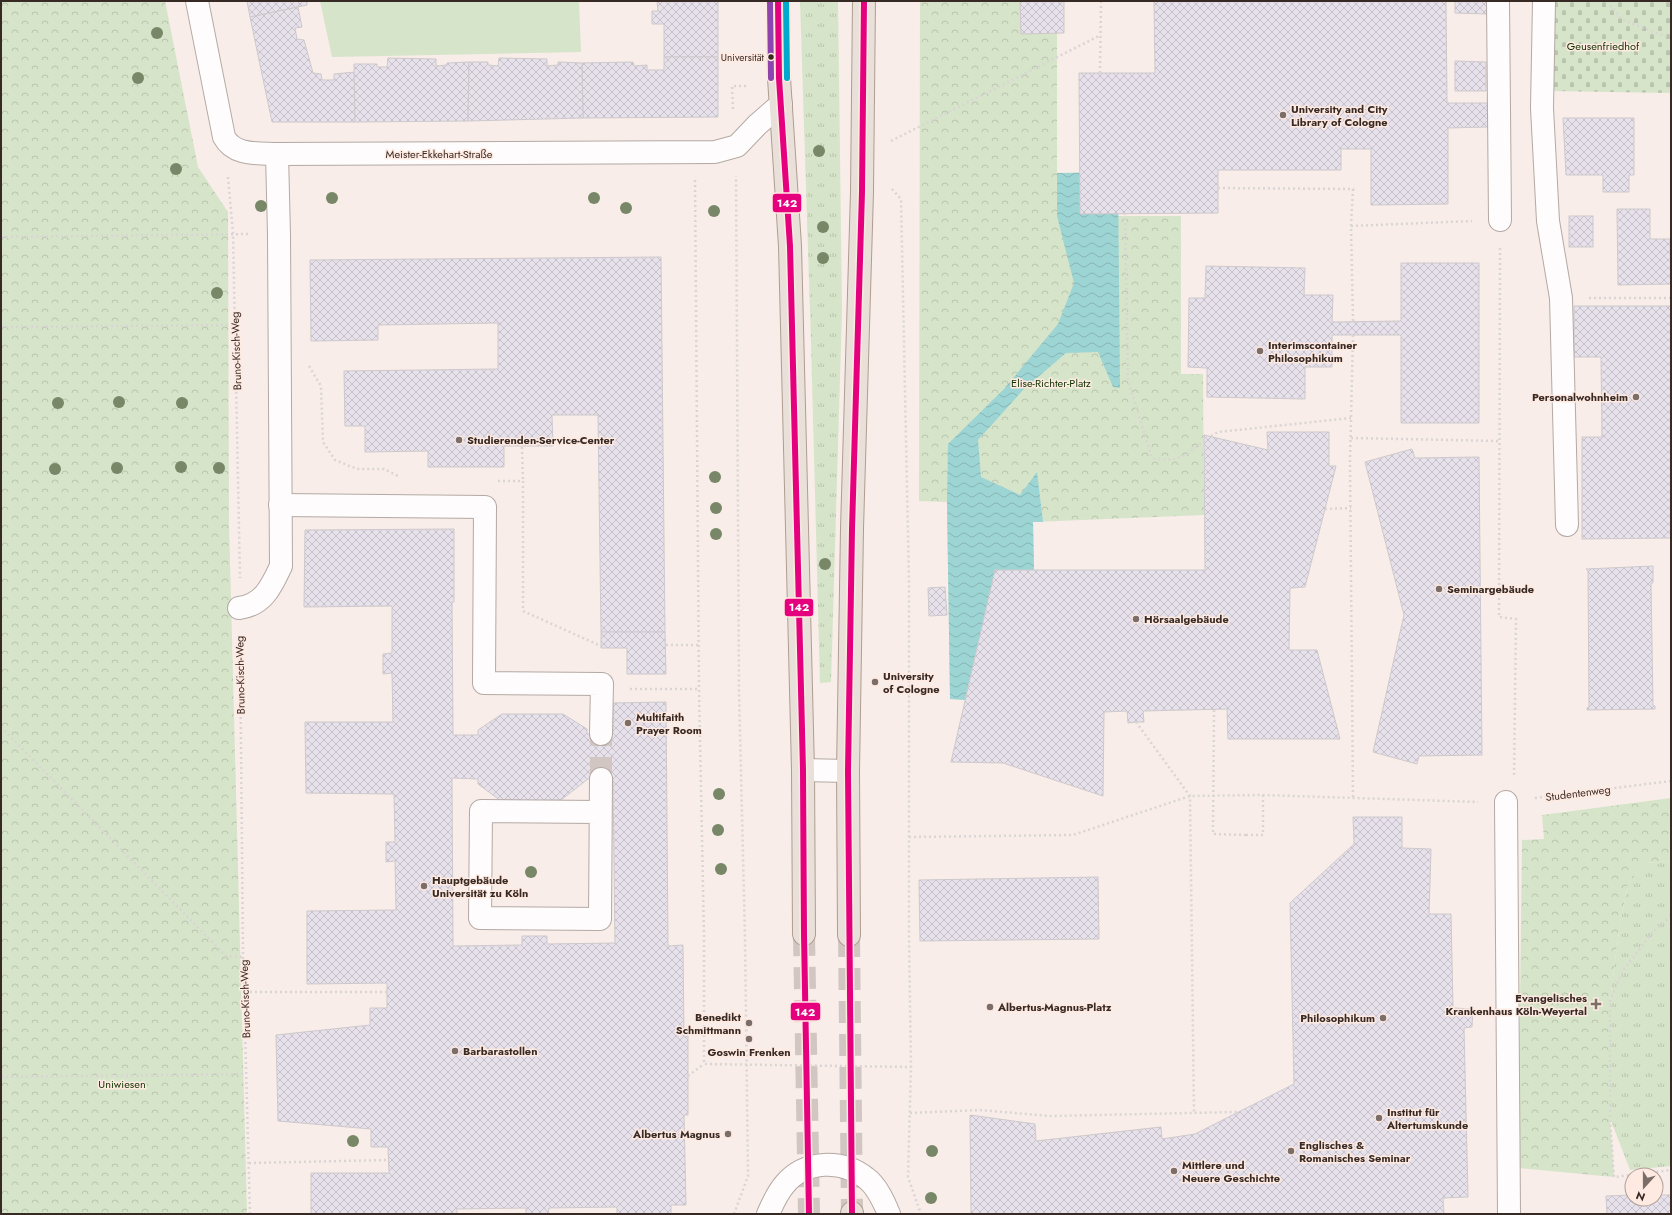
<svg xmlns="http://www.w3.org/2000/svg" width="1672" height="1215" font-family="Jost,sans-serif">
<style>
.grass{fill:url(#grass-tufts)}
.forest{fill:url(#forest-crowns)}
.cemetery{fill:url(#cemetery-stones)}
.garden{fill:#d6e4c9}
.water{fill:url(#water-waves)}
.building{fill:url(#building-cross-hatch);stroke:#cec9cc;fill-rule:evenodd}
.lines{fill:none;stroke-linecap:round;stroke-linejoin:round}
.minor-tunnel{stroke:#d1c6c1;stroke-width:22;stroke-dasharray:22 11;stroke-linecap:butt}
.major-tunnel{stroke:#d1c6c1;stroke-width:22;stroke-dasharray:22 11;stroke-linecap:butt}
.minor-casing{stroke:#b4a9a4;stroke-width:24}
.major-casing{stroke:#af9d91;stroke-width:24}
.path{stroke:#d9d5d4;stroke-width:2.5;stroke-dasharray:2 3;stroke-linecap:butt}
.minor{stroke:#fefcfc;stroke-width:22}
.major{stroke:#e9e0da;stroke-width:22}
.path-bridge{stroke:#d9d5d4;stroke-width:2.5;stroke-dasharray:2 3;stroke-linecap:butt}
.bus-1-casing{stroke:#ffeae1;stroke-width:9}
.bus-2-casing{stroke:#ffeae1;stroke-width:9}
.bus-3-casing{stroke:#ffeae1;stroke-width:9}
.bus-1{stroke:#e5007d;stroke-width:6}
.bus-2{stroke:#8e44ad;stroke-width:6}
.bus-3{stroke:#00a9ce;stroke-width:6}
.tree{fill:#778768}
.bus-dot{fill:#372a25;stroke:#ffeae1;stroke-width:1.5}
.poi-dot{fill:#7b6e69;stroke:#ffeae1;stroke-width:1.5}
.labels{text-anchor:middle;stroke-width:3;stroke-linejoin:round;paint-order:stroke}
.bus-label{font-size:10px;fill:#372a25;stroke:#ffeae1;text-anchor:end}
.park-label{font-size:11px;fill:#0e3300;stroke:#ffeae1}
.poi-label{font-size:11px;font-weight:bold;fill:#372a25;stroke:#ffeae1;text-anchor:start}
.street-label{font-size:11px;fill:#372a25;stroke:#ffeae1}
.line-badge{stroke:#ffeae1;stroke-width:1.5}
.badge-label{font-size:11px;text-anchor:middle;font-weight:bold;fill:#fff}
</style>
<defs>
<pattern id="grass-tufts" width="24" height="20" patternUnits="userSpaceOnUse"><rect width="24" height="20" fill="#d6e4c9"/><path d="M3 7l-1-3M5 7V3M7 7l1-3M15 17l-1-3M17 17v-4M19 17l1-3" fill="none" stroke="#b8c4ac"/></pattern>
<pattern id="forest-crowns" width="20" height="18" patternUnits="userSpaceOnUse"><rect width="20" height="18" fill="#d6e4c9"/><path d="M2 6a3 3 0 1 1 6 0M12 15a3 3 0 1 1 6 0" fill="none" stroke="#b8c4ac"/></pattern>
<pattern id="cemetery-stones" width="16" height="16" patternUnits="userSpaceOnUse"><rect width="16" height="16" fill="#d6e4c9"/><path d="M2 7V4a2 2 0 0 1 4 0v3zM10 15v-3a2 2 0 0 1 4 0v3z" fill="#b8c4ac"/></pattern>
<pattern id="water-waves" width="16" height="10" patternUnits="userSpaceOnUse"><rect width="16" height="10" fill="#9dd4d4"/><path d="M0 5q4-4 8 0t8 0" fill="none" stroke="#88b6b6"/></pattern>
<pattern id="building-cross-hatch" width="8" height="8" patternUnits="userSpaceOnUse"><rect width="8" height="8" fill="#e6e1ea"/><path d="M0 0l8 8M0 8l8-8" fill="none" stroke="#c6c1c9"/></pattern>
</defs>
<rect width="100%" height="100%" fill="#f8ede8"/>
<g class="grass">
<polygon points="800,1 838,1 842,310 831,682 820,683 811,342"/>
<polygon points="1671,861 1671,1166 1630,1170 1610,1118 1610,1001 1620,922 1628,884 1645,863"/>
</g>
<g class="forest">
<polygon points="1,1 165,1 198,167 228,212 229,524 247,1214 1,1214"/>
<polygon points="920,1 1057,1 1057,216 1181,216 1181,374 1203,374 1204,515 1033,522 1034,570 995,570 965,700 950,699 947,502 919,501"/>
<polygon points="1671,798 1671,861 1645,863 1628,884 1620,922 1610,1001 1610,1118 1614,1177 1518,1168 1522,840 1544,839 1542,815"/>
</g>
<polygon class="cemetery" points="1552,1 1671,1 1671,93 1551,91"/>
<polygon class="garden" points="320,1 579,1 581,52 332,57"/>
<polygon class="water" points="1118,172 1120,388 1113,387 1098,352 1066,353 1024,389 978,440 981,477 1020,495 1037,472 1043,522 1033,522 1034,570 995,570 965,700 950,699 947,502 948,444 1004,389 1058,324 1074,283 1057,216 1057,173"/>
<g class="building">
<polygon points="247,1 307,1 307,5 250,17"/>
<polygon points="657,1 718,1 718,57 664,57 664,24 652,24 652,11 658,11"/>
<polygon points="1020,1 1064,1 1064,33 1021,34"/>
<polygon points="1154,1 1446,1 1447,103 1487,103 1488,127 1448,128 1448,204 1371,205 1371,149 1341,149 1341,170 1218,170 1218,213 1080,214 1079,73 1155,73"/>
<polygon points="1455,1 1487,1 1487,14 1455,13"/>
<polygon points="298,7 302,27 295,28 297,39 304,40 313,73 321,74 322,80 334,80 334,74 355,72 355,122 272,122 250,17"/>
<polygon points="664,57 718,57 718,117 583,118 582,63 633,62 634,66 647,65 647,70 664,70"/>
<polygon points="388,58 436,59 436,66 447,65 447,63 469,62 468,121 355,122 354,64 377,64 377,67 387,67"/>
<polygon points="499,58 547,59 547,66 558,65 558,62 582,63 583,118 468,121 469,62 488,62 488,65 498,66"/>
<polygon points="1455,61 1486,62 1486,91 1455,91"/>
<polygon points="1563,118 1634,118 1634,175 1629,175 1629,192 1603,192 1603,175 1566,175"/>
<polygon points="1617,209 1650,209 1650,239 1670,239 1671,284 1618,285"/>
<rect x="1569" y="216" width="24" height="31"/>
<polygon points="661,257 665,632 601,632 598,415 552,415 553,446 504,446 504,467 428,467 428,451 365,452 365,426 345,426 344,371 498,369 498,323 378,325 378,340 311,341 310,260"/>
<polygon points="1401,263 1479,263 1479,423 1401,423 1401,335 1332,335 1332,367 1305,367 1305,399 1207,397 1207,368 1188,367 1189,298 1205,298 1206,266 1305,268 1304,295 1333,295 1332,322 1401,321"/>
<polygon points="1574,306 1671,306 1671,538 1582,539 1582,437 1602,437 1601,357 1574,357"/>
<polygon points="1267,432 1329,432 1329,466 1336,466 1305,587 1290,588 1289,650 1317,650 1340,739 1228,739 1227,709 1143,711 1144,722 1136,722 1128,723 1127,711 1104,712 1103,796 1003,763 951,762 995,570 1205,570 1204,435 1268,450"/>
<polygon points="1412,449 1415,458 1479,457 1482,755 1419,756 1417,764 1373,752 1404,615 1365,462"/>
<path d="M454,529V602H452L453,735H478V730L502,714H563L587,729V734H613V703L666,702L668,946L683,945L684,1037L688,1036V1115H684L686,1205H671V1214H617V1207L549,1208L548,1214H526V1208L457,1209V1214H311V1173H389L388,1147H371V1129L278,1121L276,1035L370,1025V1008H387V983L307,984V911L396,910L395,861L386,862V842H395L394,794L306,793L305,722H393L392,673L383,674V654L392,653V606L304,607L305,530ZM452,778L478,779V784L501,801L561,800L588,779H613L615,943L547,944V936H522V945L453,946Z"/>
<polygon points="1653,566 1653,583 1651,583 1653,706 1655,706 1655,709 1587,710 1587,708 1589,707 1588,571 1586,569"/>
<polygon points="945,587 947,615 929,616 928,588"/>
<polygon points="601,632 665,632 666,674 627,674 627,648 601,648"/>
<polygon points="1353,817 1402,817 1402,848 1431,849 1429,914 1451,914 1453,1008 1473,1009 1472,1027 1464,1028 1468,1197 1443,1198 1444,1214 971,1214 970,1115 1035,1124 1036,1141 1161,1127 1162,1139 1195,1134 1294,1084 1290,903 1354,844"/>
<polygon points="1098,877 1099,939 920,941 919,880"/>
<polygon points="1632,1195 1632,1199 1656,1199 1656,1195 1671,1195 1671,1214 1607,1214 1606,1196"/>
</g>
<g class="lines">
<polyline class="minor-tunnel" points="601,779 601,734"/>
<g class="major-tunnel">
<polyline points="804,934 809,1214"/>
<polyline points="849,935 852,1213"/>
</g>
<g class="minor-casing">
<g id="minor">
<path d="M197,1L224,137C234,156 258,153 277,154L715,152L737,146L757,125L781,104"/>
<polyline points="1498,1 1500,220"/>
<polyline points="1544,1 1542,108 1548,221 1561,298 1567,525"/>
<polyline points="280,505 485,507 484,683 602,684 601,734"/>
<path d="M239,608C264,605 272,585 281,566L279,235L277,154"/>
<polyline points="803,770 848,771"/>
<polyline points="1506,802 1509,1214"/>
<polyline points="600,812 481,811 480,918 600,919 601,779"/>
<path d="M768,1214C773,1203 777,1193 785,1184C805,1160 842,1159 866,1178C877,1186 884,1202 889,1214"/>
</g>
</g>
<g class="major-casing">
<g id="major">
<polyline points="778,1 779,78 790,246 803,770 804,934"/>
<polyline points="849,935 848,771 852,529 862,192 864,1"/>
<polyline points="852,1213 852,1214"/>
</g>
</g>
<g class="path">
<polyline points="1607,1 1621,19 1671,39"/>
<polyline points="1100,73 1101,1"/>
<polyline points="733,109 732,86 747,86"/>
<polyline points="891,141 1101,35"/>
<polyline points="228,177 233,233 240,578"/>
<polyline points="695,180 699,689 704,936 704,1064 911,1067"/>
<polyline points="1218,188 1353,189 1351,226"/>
<polyline points="892,189 901,199 909,583 909,937 911,1067 908,1177 921,1214"/>
<path d="M1125,213L1128,381L1152,458C1178,463 1184,456 1204,441"/>
<polyline points="1,237 250,234"/>
<polyline points="1500,248 1499,617 1516,619 1514,776"/>
<polyline points="1589,298 1671,298"/>
<polyline points="1353,321 1351,226 1472,221"/>
<polyline points="1,327 235,325"/>
<polyline points="1353,335 1350,461 1353,798"/>
<polyline points="309,366 321,386 323,442 335,460 357,469 384,469 400,477"/>
<polyline points="1211,436 1218,432 1351,418"/>
<polyline points="1351,438 1499,441"/>
<polyline points="522,447 523,481"/>
<polyline points="498,481 523,481 523,611 601,646"/>
<polyline points="1325,509 1351,508"/>
<polyline points="240,637 243,957 250,1214"/>
<polyline points="666,645 700,645"/>
<polyline points="630,689 699,689"/>
<polyline points="1136,722 1190,796 1194,1114"/>
<polyline points="1,727 226,956 243,957"/>
<polyline points="1535,798 1671,781"/>
<polyline points="1246,835 1263,835 1263,795"/>
<polyline points="909,837 1073,835 1190,796 1263,795 1478,802"/>
<polyline points="1671,916 1652,933 1622,972 1610,1001 1610,1118 1614,1177 1671,1170"/>
<polyline points="245,992 387,992"/>
<polyline points="688,1076 704,1064"/>
<polyline points="1,1077 246,1074"/>
<polyline points="910,1113 980,1110 1050,1116 1237,1112"/>
<polyline points="249,1163 389,1160"/>
<polyline points="734,1214 748,1176 745,938 739,691 736,176"/>
</g>
<use href="#minor" class="minor"/>
<use href="#major" class="major"/>
<polyline class="path-bridge" points="1214,710 1213,834 1246,835"/>
<g class="bus-1-casing">
<g id="bus-1">
<polyline points="778,1 779,78 790,246 803,770 804,934 809,1214"/>
<polyline points="852,1214 848,771 852,529 862,192 864,1"/>
</g>
</g>
<g class="bus-2-casing">
<polyline id="bus-2" points="770,1 771,78"/>
</g>
<g class="bus-3-casing">
<polyline id="bus-3" points="786,1 787,78"/>
</g>
<use href="#bus-1" class="bus-1"/>
<use href="#bus-2" class="bus-2"/>
<use href="#bus-3" class="bus-3"/>
</g>
<g class="tree">
<circle cx="157" cy="33" r="6"/>
<circle cx="138" cy="78" r="6"/>
<circle cx="819" cy="151" r="6"/>
<circle cx="176" cy="169" r="6"/>
<circle cx="332" cy="198" r="6"/>
<circle cx="594" cy="198" r="6"/>
<circle cx="261" cy="206" r="6"/>
<circle cx="626" cy="208" r="6"/>
<circle cx="714" cy="211" r="6"/>
<circle cx="823" cy="227" r="6"/>
<circle cx="823" cy="258" r="6"/>
<circle cx="217" cy="293" r="6"/>
<circle cx="119" cy="402" r="6"/>
<circle cx="58" cy="403" r="6"/>
<circle cx="182" cy="403" r="6"/>
<circle cx="181" cy="467" r="6"/>
<circle cx="117" cy="468" r="6"/>
<circle cx="219" cy="468" r="6"/>
<circle cx="55" cy="469" r="6"/>
<circle cx="715" cy="477" r="6"/>
<circle cx="716" cy="508" r="6"/>
<circle cx="716" cy="534" r="6"/>
<circle cx="825" cy="564" r="6"/>
<circle cx="719" cy="794" r="6"/>
<circle cx="718" cy="830" r="6"/>
<circle cx="721" cy="869" r="6"/>
<circle cx="531" cy="872" r="6"/>
<circle cx="353" cy="1141" r="6"/>
<circle cx="932" cy="1151" r="6"/>
<circle cx="931" cy="1198" r="6"/>
</g>
<circle class="bus-dot" cx="771" cy="57" r="3.5"/>
<g class="poi-dot">
<circle cx="1283" cy="115" r="4"/>
<circle cx="1260" cy="351" r="4"/>
<circle cx="1636" cy="397" r="4"/>
<circle cx="459" cy="440" r="4"/>
<circle cx="1439" cy="589" r="4"/>
<circle cx="1136" cy="619" r="4"/>
<circle cx="875" cy="682" r="4"/>
<circle cx="628" cy="723" r="4"/>
<circle cx="424" cy="886" r="4"/>
<path d="M1594 998h4v4h4v4h-4v4h-4v-4h-4v-4h4z"/>
<circle cx="990" cy="1007" r="4"/>
<circle cx="1383" cy="1018" r="4"/>
<circle cx="749" cy="1023" r="4"/>
<circle cx="749" cy="1039" r="4"/>
<circle cx="455" cy="1051" r="4"/>
<circle cx="1379" cy="1118" r="4"/>
<circle cx="728" cy="1134" r="4"/>
<circle cx="1291" cy="1151" r="4"/>
<circle cx="1174" cy="1171" r="4"/>
</g>
<g class="labels">
<g class="bus-label">
<text x="764" y="61">Universität</text>
</g>
<g class="park-label">
<text x="1603" y="50">Geusenfriedhof</text>
<text x="1051" y="387">Elise-Richter-Platz</text>
<text x="122" y="1088">Uniwiesen</text>
</g>
<g class="poi-label">
<text x="1291" y="113">University and City<tspan x="1291" dy="13">Library of Cologne</tspan></text>
<text x="1268" y="349">Interimscontainer<tspan x="1268" dy="13">Philosophikum</tspan></text>
<text x="1628" y="401" text-anchor="end">Personalwohnheim</text>
<text x="467" y="444">Studierenden-Service-Center</text>
<text x="1447" y="593">Seminargebäude</text>
<text x="1144" y="623">Hörsaalgebäude</text>
<text x="883" y="680">University<tspan x="883" dy="13">of Cologne</tspan></text>
<text x="636" y="721">Multifaith<tspan x="636" dy="13">Prayer Room</tspan></text>
<text x="432" y="884">Hauptgebäude<tspan x="432" dy="13">Universität zu Köln</tspan></text>
<text x="1587" y="1002" text-anchor="end">Evangelisches<tspan x="1587" dy="13">Krankenhaus Köln-Weyertal</tspan></text>
<text x="998" y="1011">Albertus-Magnus-Platz</text>
<text x="741" y="1021" text-anchor="end">Benedikt<tspan x="741" dy="13">Schmittmann</tspan></text>
<text x="1375" y="1022" text-anchor="end">Philosophikum</text>
<text x="463" y="1055">Barbarastollen</text>
<text x="749" y="1056" text-anchor="middle">Goswin Frenken</text>
<text x="1387" y="1116">Institut für<tspan x="1387" dy="13">Altertumskunde</tspan></text>
<text x="720" y="1138" text-anchor="end">Albertus Magnus</text>
<text x="1299" y="1149">Englisches &amp;<tspan x="1299" dy="13">Romanisches Seminar</tspan></text>
<text x="1182" y="1169">Mittlere und<tspan x="1182" dy="13">Neuere Geschichte</tspan></text>
</g>
<g class="street-label">
<text x="439" y="158">Meister-Ekkehart-Straße</text>
<text transform="translate(236 351) rotate(-92)" y="4">Bruno-Kisch-Weg</text>
<text transform="translate(240 675) rotate(-91)" y="4">Bruno-Kisch-Weg</text>
<text transform="translate(1578 793) rotate(-7)" y="4">Studentenweg</text>
<text transform="translate(245 999) rotate(-92)" y="4">Bruno-Kisch-Weg</text>
</g>
</g>
<g class="line-badge">
<rect x="772" y="193" width="30" height="20" rx="4" fill="#e5007d"/>
<rect x="784" y="598" width="30" height="19" rx="4" fill="#e5007d"/>
<rect x="790" y="1002" width="31" height="19" rx="4" fill="#e5007d"/>
</g>
<g class="badge-label">
<text x="787" y="207">142</text>
<text x="799" y="611">142</text>
<text x="805" y="1016">142</text>
</g>
<rect width="1672" height="1215" fill="none" stroke="#372a25" stroke-width="4"/>
<g transform="translate(1644 1187) rotate(201)"><circle r="19" fill="#ffeae1" stroke="#af9d96"/>
<path d="M0-3L7 15L0 10L-7 15Z" fill="#7b6e69"/>
<text y="-6" font-size="11" font-weight="bold" text-anchor="middle" fill="#372a25">N</text>
</g>
</svg>
